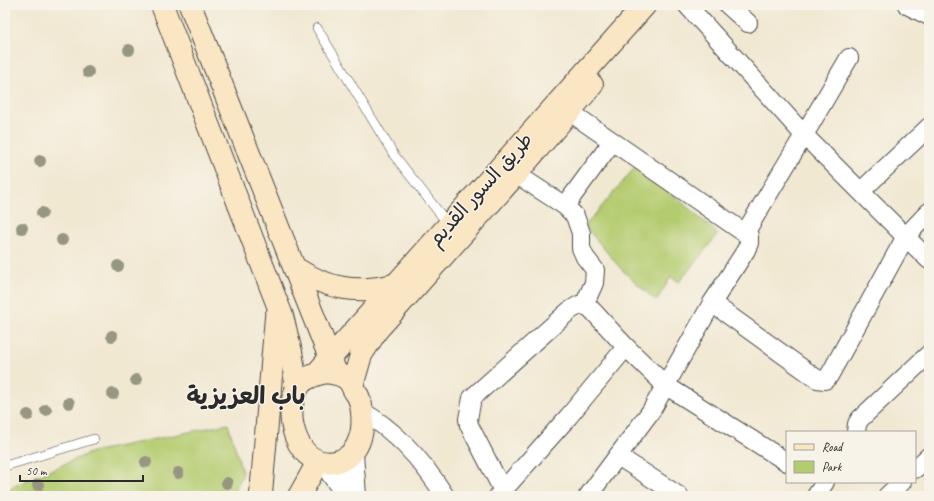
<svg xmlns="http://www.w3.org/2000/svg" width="934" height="501" font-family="Caveat,'Playpen Sans Arabic',sans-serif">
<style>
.green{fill:#b4cc70;stroke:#707c4e}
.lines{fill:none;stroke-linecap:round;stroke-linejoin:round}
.service-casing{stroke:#494744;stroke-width:10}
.minor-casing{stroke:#494744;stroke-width:20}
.tertiary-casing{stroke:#494744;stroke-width:24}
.secondary-casing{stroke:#494744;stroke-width:24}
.service{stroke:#fff;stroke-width:9}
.minor{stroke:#fff;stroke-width:18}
.tertiary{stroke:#fff;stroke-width:22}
.secondary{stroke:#fbe6c4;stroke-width:22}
.tree{fill:#979680}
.labels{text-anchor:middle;stroke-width:3;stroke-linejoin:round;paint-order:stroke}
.street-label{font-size:20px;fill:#2b2b2b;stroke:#f7f3e8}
.district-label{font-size:24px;font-weight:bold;fill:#2b2b2b;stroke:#f7f3e8}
</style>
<rect width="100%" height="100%" fill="#f7f3e8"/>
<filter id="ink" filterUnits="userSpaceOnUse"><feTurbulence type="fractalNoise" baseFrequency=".025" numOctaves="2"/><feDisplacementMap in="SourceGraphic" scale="8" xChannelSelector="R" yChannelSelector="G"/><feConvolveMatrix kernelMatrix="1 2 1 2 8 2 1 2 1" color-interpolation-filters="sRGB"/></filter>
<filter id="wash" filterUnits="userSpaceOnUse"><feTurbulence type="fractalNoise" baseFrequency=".012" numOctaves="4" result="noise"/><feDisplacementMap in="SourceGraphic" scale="16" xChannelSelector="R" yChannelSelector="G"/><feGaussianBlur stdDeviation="0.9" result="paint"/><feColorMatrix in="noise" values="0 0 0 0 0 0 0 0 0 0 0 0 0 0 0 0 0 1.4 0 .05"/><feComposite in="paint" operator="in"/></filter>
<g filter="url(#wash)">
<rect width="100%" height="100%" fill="#f1e8d2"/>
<g class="green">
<polygon points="638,164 718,234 679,282 671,277 656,301 620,268 585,226"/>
<polygon points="228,424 243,474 232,496 5,496 5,490 92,452"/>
</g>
</g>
<g filter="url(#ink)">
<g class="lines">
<g class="service-casing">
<g id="service">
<polyline points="317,28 394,155 448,224"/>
<polyline points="5,466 94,439"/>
</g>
</g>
<g class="minor-casing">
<g id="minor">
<polyline points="687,5 804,135 929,260"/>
<polyline points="728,5 748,23"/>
<polyline points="907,5 929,16"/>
<polyline points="570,112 749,236 749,243 746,250 712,303 651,411 588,496"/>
<polyline points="516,174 565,206 575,216 581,233 581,248 585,257 595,270 594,283 584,305"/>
<polyline points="861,191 929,127"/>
<polyline points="565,206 612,142"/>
<polyline points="745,233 804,135 849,58"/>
<polyline points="712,303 817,379 825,380 829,376 906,236 929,212"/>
<path d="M361,411C396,430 424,463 445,496"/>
<polyline points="856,432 857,424 860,419 929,354"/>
<polyline points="618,456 679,496"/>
<polyline points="915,469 929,456"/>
<polyline points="503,491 469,425 468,419 472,398 569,311 579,305 587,306 591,309 626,347 665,385 787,462"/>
<polyline points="498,496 569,416 626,347"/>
<polyline points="816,496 825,482"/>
<polyline points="887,496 902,482"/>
</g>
</g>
<g class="tertiary-casing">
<g id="tertiary">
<polyline points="352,454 355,496"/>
<polyline points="325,463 348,496"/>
</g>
</g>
<g class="secondary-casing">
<g id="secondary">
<polyline points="162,5 282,316 291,352 297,389"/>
<polyline points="190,5 334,368"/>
<path d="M295,268C328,289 356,294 394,285"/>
<path d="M326,372C334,373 345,375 350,382C352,384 352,386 353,388C354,391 356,393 358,396C363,407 364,426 360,438C357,448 350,458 339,461C296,474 279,408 301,383C308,376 317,374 326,372Z"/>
<polyline points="316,374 645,5"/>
<polyline points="352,386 361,355 377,330 516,174 592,85"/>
<polyline points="261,494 276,317"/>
<polyline points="299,496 318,462"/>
</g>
</g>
<use href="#service" class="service"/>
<use href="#minor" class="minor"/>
<use href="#tertiary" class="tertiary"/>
<use href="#secondary" class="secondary"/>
</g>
<g class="tree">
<circle cx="129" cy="50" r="6"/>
<circle cx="88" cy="72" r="6"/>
<circle cx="40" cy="161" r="6"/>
<circle cx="42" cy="213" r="6"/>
<circle cx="22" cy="228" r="6"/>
<circle cx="62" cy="240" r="6"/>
<circle cx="118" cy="266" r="6"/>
<circle cx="112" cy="336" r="6"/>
<circle cx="136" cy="380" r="6"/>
<circle cx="113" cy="394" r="6"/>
<circle cx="69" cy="403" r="6"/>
<circle cx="46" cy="410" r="6"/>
<circle cx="28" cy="415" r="6"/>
<circle cx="146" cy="462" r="6"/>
<circle cx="178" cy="473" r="6"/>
<circle cx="227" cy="483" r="6"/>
<circle cx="38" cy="485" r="6"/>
</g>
</g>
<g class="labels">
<g class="street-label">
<text transform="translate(480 189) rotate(-48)" y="7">طريق السور القديم</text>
</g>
<g class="district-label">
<text x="246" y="404">باب العزيزية</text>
</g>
</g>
<rect width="934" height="501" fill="none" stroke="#f7f3e8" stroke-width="20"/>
<rect x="786" y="431" width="130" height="52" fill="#f7f3e8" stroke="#a5a39c"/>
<rect x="794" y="444" width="20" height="6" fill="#fbe6c4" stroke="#a5a39c"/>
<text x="822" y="451" font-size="12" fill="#2b2b2b">Road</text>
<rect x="794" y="461" width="20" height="12" fill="#b4cc70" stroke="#a5a39c"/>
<text x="822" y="471" font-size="12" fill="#2b2b2b">Park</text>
<path d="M20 475v6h123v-6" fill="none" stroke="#2b2b2b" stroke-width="2"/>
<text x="26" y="475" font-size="12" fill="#2b2b2b" stroke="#f7f3e8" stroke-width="3" paint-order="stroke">50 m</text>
</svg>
